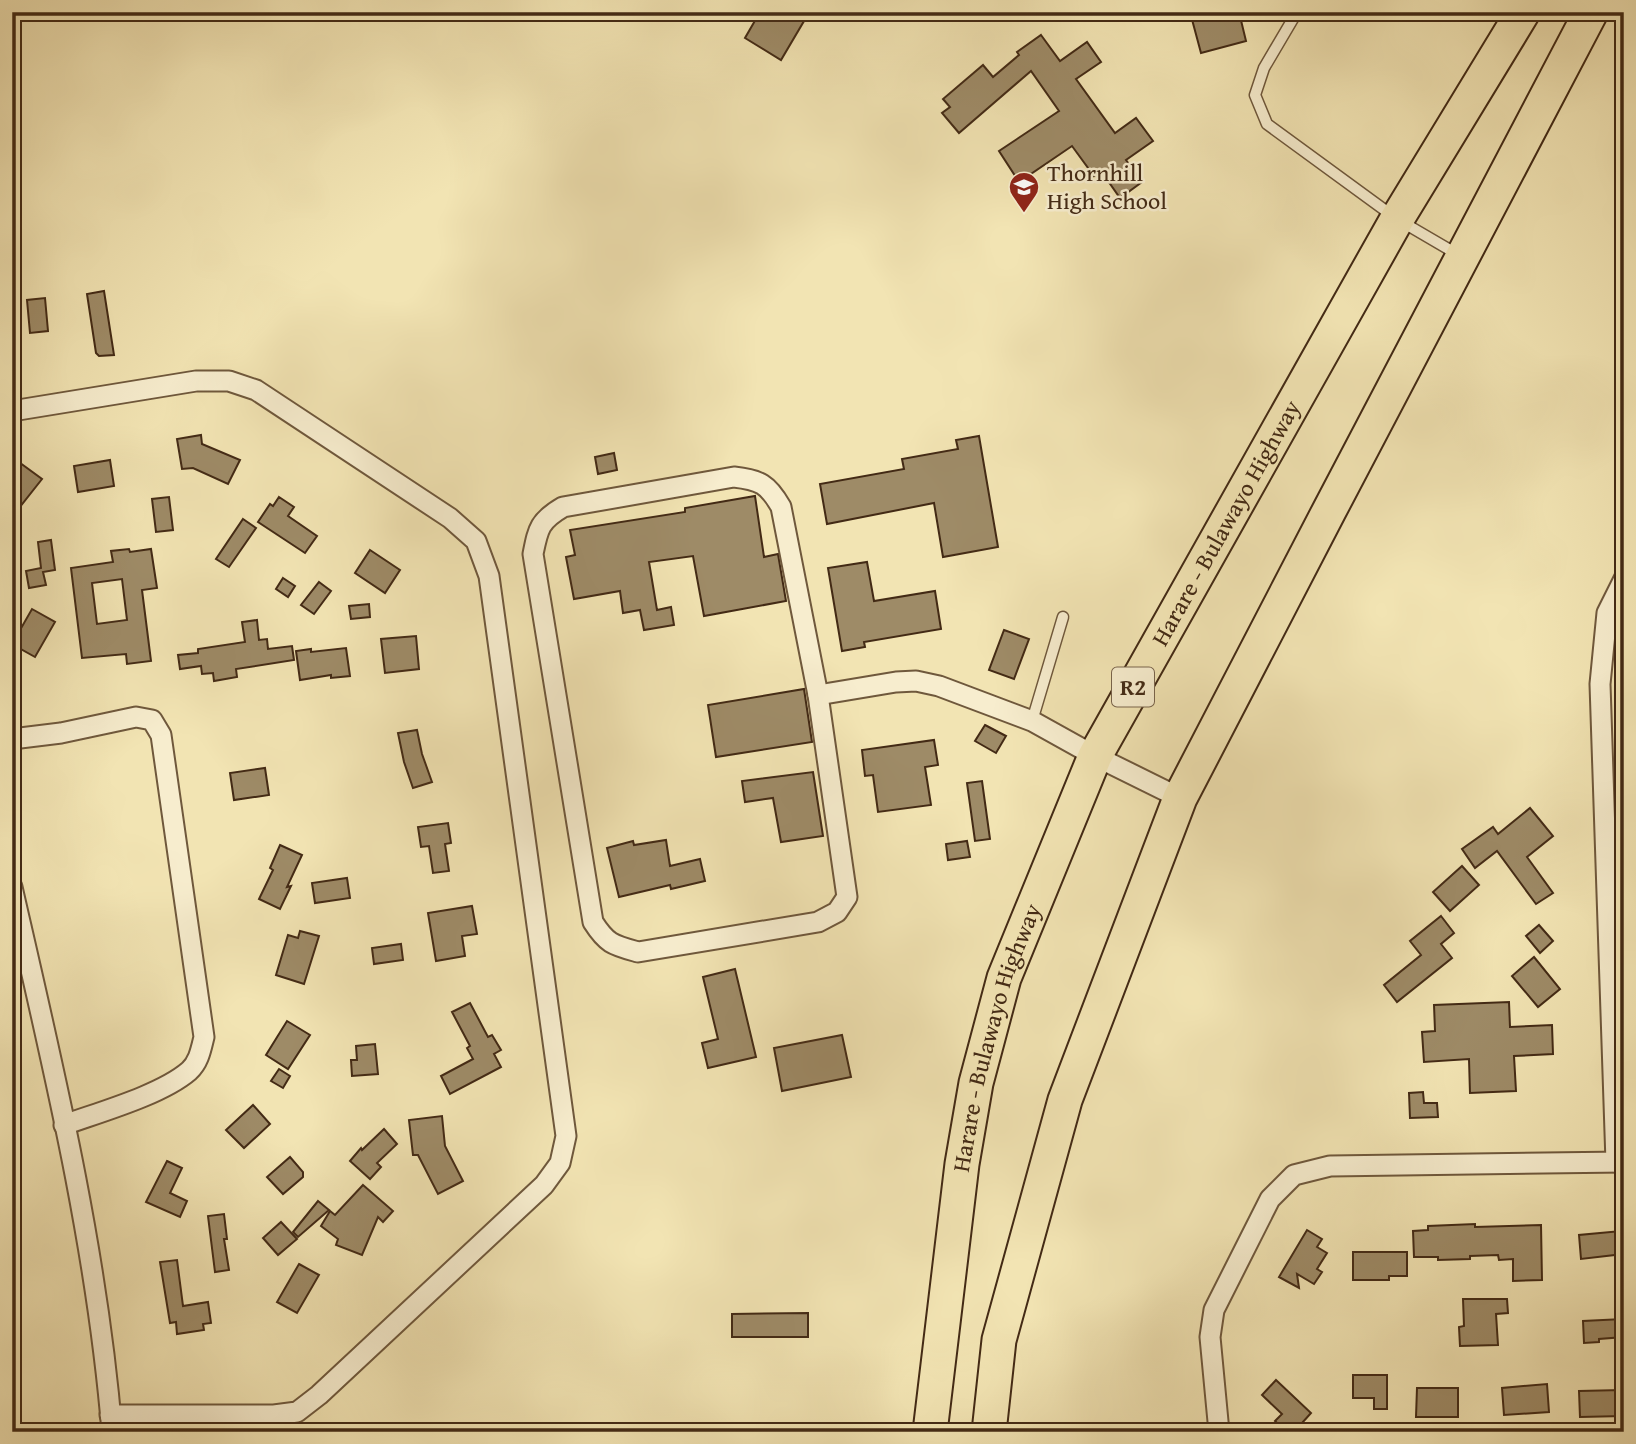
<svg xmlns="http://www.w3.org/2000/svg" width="1636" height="1444" font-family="'Gentium Book Plus',serif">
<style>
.building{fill:#9e8b67;stroke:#432a15;stroke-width:2;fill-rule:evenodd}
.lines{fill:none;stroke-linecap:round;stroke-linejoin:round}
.service-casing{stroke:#6f583c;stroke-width:13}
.minor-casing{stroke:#6f583c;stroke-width:23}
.trunk-casing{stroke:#432a15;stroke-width:37}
.service{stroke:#f7edce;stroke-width:10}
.minor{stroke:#f7edce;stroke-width:19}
.trunk{stroke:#f2e4b3;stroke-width:33}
.labels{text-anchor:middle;stroke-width:5;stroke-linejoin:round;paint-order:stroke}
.shield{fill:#f7edce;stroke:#79644c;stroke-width:2}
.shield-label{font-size:23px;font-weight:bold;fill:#432a15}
.poi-label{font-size:24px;fill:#432a15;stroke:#f7edce;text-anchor:start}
.street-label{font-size:24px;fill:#432a15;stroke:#f7edce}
</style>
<rect width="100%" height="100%" fill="#f2e4b3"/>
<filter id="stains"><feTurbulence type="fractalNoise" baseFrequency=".00286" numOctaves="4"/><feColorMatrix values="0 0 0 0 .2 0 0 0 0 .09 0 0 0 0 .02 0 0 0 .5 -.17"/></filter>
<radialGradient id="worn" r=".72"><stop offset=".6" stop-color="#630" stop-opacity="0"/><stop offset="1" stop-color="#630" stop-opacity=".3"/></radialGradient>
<g class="building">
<polygon points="760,12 788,12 804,21 781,60 745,38"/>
<polygon points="1190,12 1239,12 1246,41 1201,53"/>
<polygon points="1041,35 1060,61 1087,42 1101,62 1076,79 1115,133 1136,118 1153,141 1126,160 1142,182 1120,198 1101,171 1094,176 1072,146 1019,182 999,151 1059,111 1031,71 959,133 942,113 950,107 943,99 983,65 993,77 1019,55 1017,52"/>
<polygon points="104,291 114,355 99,356 96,353 87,294"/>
<polygon points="45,298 48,331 30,333 27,300"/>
<polygon points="201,435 202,444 240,460 228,484 193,468 182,469 177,439"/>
<polygon points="979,436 998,547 943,557 934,503 827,524 820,484 904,469 902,459 958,449 956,440"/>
<polygon points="614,453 617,470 598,474 595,457"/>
<polygon points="12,457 42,479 12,517"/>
<polygon points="110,460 114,486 78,492 74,466"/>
<polygon points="755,496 764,557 778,554 786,601 704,616 693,556 649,562 657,610 671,607 674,625 644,630 640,610 623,613 620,591 574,599 566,557 575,555 570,530 685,512 685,508"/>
<polygon points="169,497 173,530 156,532 152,499"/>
<polygon points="279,497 294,507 288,516 317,536 305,553 258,522 270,504 273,506"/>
<polygon points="243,519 256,528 229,567 216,559"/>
<polygon points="51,540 55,570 43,572 46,585 29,588 26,571 41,568 38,542"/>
<path d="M129,549L130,552L151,549L157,588L142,590L151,661L127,664L126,654L82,658L71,568L113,562L111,551ZM122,579L127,620L97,624L92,583Z"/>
<polygon points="370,550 400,570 385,593 355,573"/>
<polygon points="867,562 874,601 935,591 941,629 864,642 865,647 842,651 828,568"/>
<polygon points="283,578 295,586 288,597 276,589"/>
<polygon points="319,582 331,591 314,614 301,605"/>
<polygon points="369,604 370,617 351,619 349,606"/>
<polygon points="32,609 55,622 35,657 12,644"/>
<polygon points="257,620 259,640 267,639 268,649 292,646 294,660 236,669 237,677 214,681 213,673 202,674 201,666 180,669 178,655 198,653 198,649 245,642 242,622"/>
<polygon points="1004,630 1029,639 1014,679 989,670"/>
<polygon points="416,636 419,669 385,673 381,639"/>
<polygon points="346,648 350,676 331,678 331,675 300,680 296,651 311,649 311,652"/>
<polygon points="804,689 812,742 716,757 708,705"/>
<polygon points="985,725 1006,736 996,753 975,741"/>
<polygon points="417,730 422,754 432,782 413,788 404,762 398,733"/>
<polygon points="934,740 938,765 925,767 931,805 878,812 873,775 865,776 862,750"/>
<polygon points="265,768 269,795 234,800 230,773"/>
<polygon points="813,772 823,836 781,842 773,798 745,802 742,781"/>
<polygon points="982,781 990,839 975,841 967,783"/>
<polygon points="1530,808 1553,836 1527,857 1553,893 1536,904 1497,851 1475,868 1462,849 1493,827 1498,834"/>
<polygon points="448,823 451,843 445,844 449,871 433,873 429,846 421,847 418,827"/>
<polygon points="666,840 670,866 700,859 705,881 671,889 670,885 619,897 607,848 633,841 634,845"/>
<polygon points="967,841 970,857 948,860 946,844"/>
<polygon points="280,845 302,855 287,887 291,886 280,909 259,899 273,870 270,868"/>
<polygon points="1462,866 1479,885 1450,911 1433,892"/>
<polygon points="347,878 350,898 315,903 312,883"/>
<polygon points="472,906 477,934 462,936 465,956 436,961 428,913"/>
<polygon points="1441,916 1454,933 1441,944 1452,958 1397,1002 1384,985 1421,955 1410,941"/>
<polygon points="1539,925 1553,941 1540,953 1526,936"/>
<polygon points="300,931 319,936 304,984 276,975 288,935 298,938"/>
<polygon points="401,944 403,960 374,964 372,948"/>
<polygon points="1534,957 1560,989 1538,1007 1512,976"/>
<polygon points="735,969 756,1057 708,1068 702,1043 718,1039 703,977"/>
<polygon points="1509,1002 1510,1027 1552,1025 1553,1054 1514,1056 1516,1091 1470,1093 1469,1059 1424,1062 1422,1032 1435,1031 1434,1005"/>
<polygon points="470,1003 488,1037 492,1035 501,1050 494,1054 501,1067 450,1094 441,1076 473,1059 467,1048 470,1046 452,1012"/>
<polygon points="287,1021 310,1035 288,1069 266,1055"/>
<polygon points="842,1035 851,1077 782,1091 774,1048"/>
<polygon points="375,1044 378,1074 352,1076 351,1060 357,1060 356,1046"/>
<polygon points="279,1069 290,1076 283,1088 271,1081"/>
<polygon points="1423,1092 1424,1103 1437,1103 1438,1117 1410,1118 1409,1093"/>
<polygon points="253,1105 270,1124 244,1148 226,1130"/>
<polygon points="442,1116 445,1146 463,1181 438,1194 418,1155 413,1155 409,1120"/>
<polygon points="384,1129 397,1144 377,1163 381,1167 370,1179 350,1161 361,1148 362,1150"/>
<polygon points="290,1157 303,1172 303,1177 283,1194 267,1177"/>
<polygon points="167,1161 182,1168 170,1193 187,1201 180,1217 146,1202"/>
<polygon points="363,1185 393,1211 383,1222 378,1217 362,1255 336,1245 338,1239 321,1226 330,1211 335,1215"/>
<polygon points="318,1201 329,1210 298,1237 293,1232"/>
<polygon points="224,1214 227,1239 224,1239 229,1270 215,1272 208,1216"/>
<polygon points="281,1222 297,1239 278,1255 263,1238"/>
<polygon points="1475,1224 1475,1227 1541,1225 1542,1280 1513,1281 1513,1259 1499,1260 1498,1255 1470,1256 1470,1259 1438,1260 1438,1257 1414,1257 1413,1231 1428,1230 1428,1226"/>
<polygon points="1307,1230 1322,1239 1317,1247 1327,1253 1317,1269 1322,1272 1314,1284 1297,1274 1299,1288 1279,1277"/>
<polygon points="1621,1231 1623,1254 1581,1259 1579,1235"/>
<polygon points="1353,1252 1407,1252 1407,1276 1389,1276 1389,1280 1353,1280"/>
<polygon points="177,1260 183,1306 208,1302 211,1323 203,1324 204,1330 177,1334 176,1322 170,1323 160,1262"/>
<polygon points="299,1264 319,1275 297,1313 277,1302"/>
<polygon points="1463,1299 1507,1299 1508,1313 1496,1314 1498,1345 1460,1346 1459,1327 1464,1326"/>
<polygon points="808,1313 808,1337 732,1337 732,1314"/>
<polygon points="1623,1319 1624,1337 1599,1339 1599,1342 1584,1343 1583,1321"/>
<polygon points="1353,1375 1387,1375 1387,1409 1374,1409 1374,1398 1353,1398"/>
<polygon points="1276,1380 1311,1413 1294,1432 1286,1432 1275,1421 1282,1414 1262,1395"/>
<polygon points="1547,1384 1549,1412 1504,1415 1502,1388"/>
<polygon points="1417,1388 1458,1388 1458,1417 1416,1417"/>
<polygon points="1622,1390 1623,1416 1580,1417 1579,1391"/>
</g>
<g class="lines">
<g class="service-casing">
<g id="service">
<polyline points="1297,12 1264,68 1255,95 1267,124 1397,219 1457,254"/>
<polyline points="1032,721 1063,617"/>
</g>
</g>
<g class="minor-casing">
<g id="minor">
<polyline points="12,411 196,381 229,381 256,390 450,518 476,541 489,576 566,1136 560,1163 544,1185 319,1395 297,1412 274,1415 110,1415"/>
<path d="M734,477C760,480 768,484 781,507L818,695L847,897L837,912L818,922L638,952C613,945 607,944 593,922L533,554C538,529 539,521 563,507Z"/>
<polyline points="818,695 896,682 916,681 939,686 1032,721 1095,756 1180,798"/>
<path d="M12,739L61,733L136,717L152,720L161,735L204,1037C201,1049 199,1062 189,1071C161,1095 100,1112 64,1125"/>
<path d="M12,887C53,1066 97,1248 112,1432"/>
<polyline points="1616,1162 1600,684 1607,613 1624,579"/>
<polyline points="1219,1432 1210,1337 1214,1310 1270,1199 1294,1175 1330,1166 1624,1162"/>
</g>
</g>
<g class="trunk-casing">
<g id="trunk">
<path id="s1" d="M930,1432L962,1164L976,1083L1004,978L1095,756L1397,219L1523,12"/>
<polyline points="989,1432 999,1340 1065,1100 1180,798 1329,511 1591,12"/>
</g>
</g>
<use href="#service" class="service"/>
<use href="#minor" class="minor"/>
<use href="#trunk" class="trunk"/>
</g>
<defs>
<g id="school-pin" transform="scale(1.575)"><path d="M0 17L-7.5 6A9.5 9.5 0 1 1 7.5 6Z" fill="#8f2418" stroke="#f7edce"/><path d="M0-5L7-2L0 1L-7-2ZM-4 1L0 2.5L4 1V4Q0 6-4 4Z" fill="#fff"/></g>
</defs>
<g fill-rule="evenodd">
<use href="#school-pin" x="1024" y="187"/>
</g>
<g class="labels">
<rect class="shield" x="1112" y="667.5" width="42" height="39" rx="5"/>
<g class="shield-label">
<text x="1133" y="695">R2</text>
</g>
<g class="poi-label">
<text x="1047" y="181">Thornhill<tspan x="1047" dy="28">High School</tspan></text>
</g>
<g class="street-label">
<text dy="8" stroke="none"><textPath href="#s1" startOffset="968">Harare - Bulawayo Highway</textPath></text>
<text dy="8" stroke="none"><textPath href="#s1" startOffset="401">Harare - Bulawayo Highway</textPath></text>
</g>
</g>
<rect width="1636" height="1444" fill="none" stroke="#f2e4b3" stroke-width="42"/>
<rect x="14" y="14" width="1608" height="1416" fill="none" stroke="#432a15" stroke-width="3.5"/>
<rect x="21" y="21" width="1594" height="1402" fill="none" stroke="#432a15" stroke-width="2"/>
<rect width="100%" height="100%" filter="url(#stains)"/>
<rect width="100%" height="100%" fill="url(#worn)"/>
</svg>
